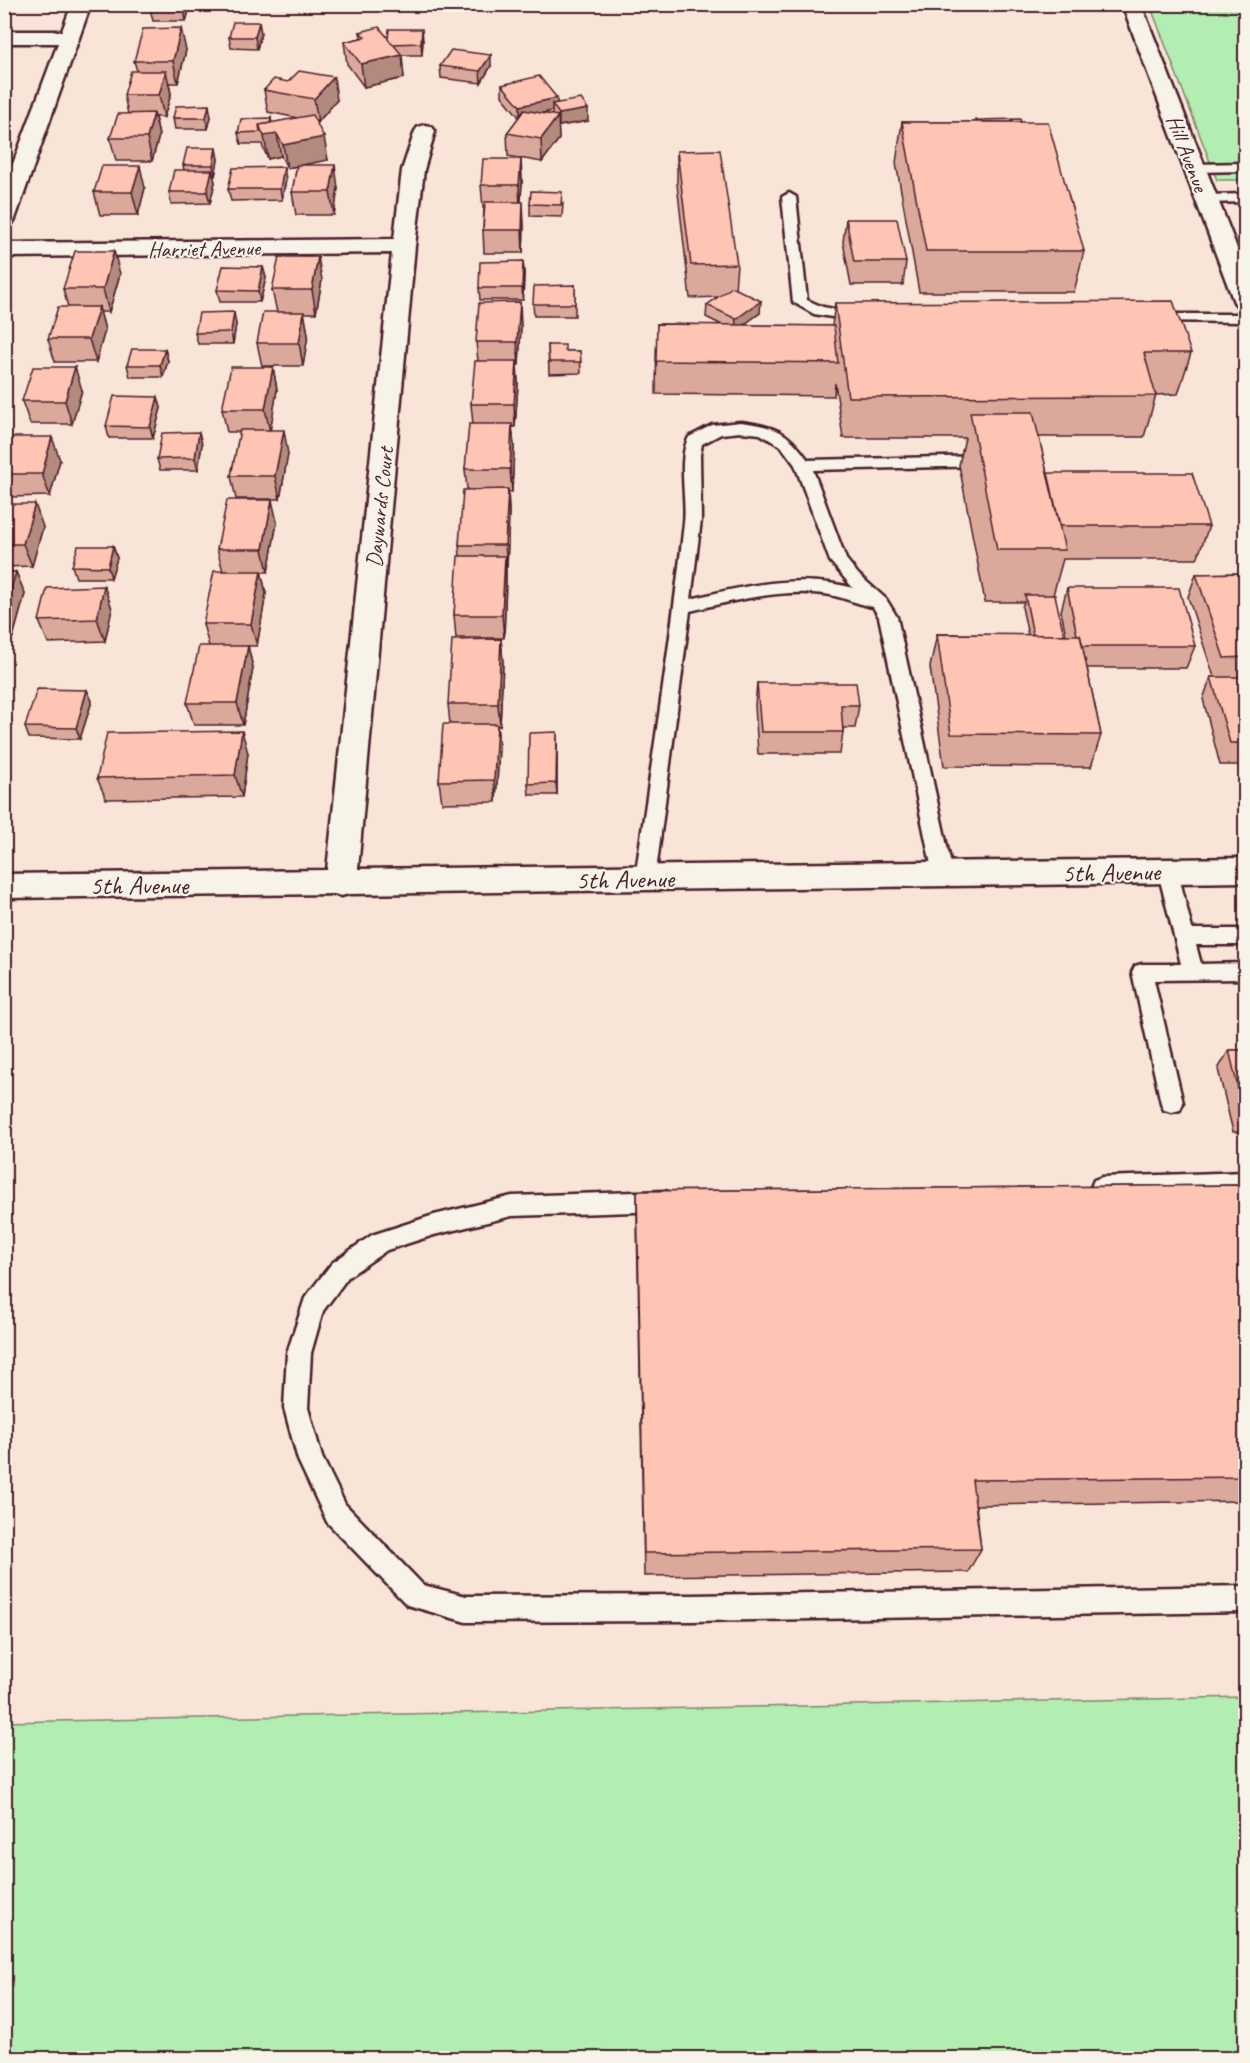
<svg xmlns="http://www.w3.org/2000/svg" width="1250" height="2063" font-family="Caveat,sans-serif">
<style>
.green{fill:#b2edb2;stroke:#7e866e;stroke-width:1.5}
.lines{fill:none;stroke-linecap:round;stroke-linejoin:round}
.service-casing{stroke:#4a1f2b;stroke-width:5}
.minor-casing{stroke:#4a1f2b;stroke-width:5}
.primary-casing{stroke:#4a1f2b;stroke-width:5}
.service{fill:#f7f3e8;fill-rule:evenodd}
.minor{fill:#f7f3e8;fill-rule:evenodd}
.primary{fill:#f7f3e8;fill-rule:evenodd}
.wall{fill:#dba99b;stroke:#4a1f2b;stroke-width:1.5;fill-rule:evenodd}
.shaded-wall{fill:#b28a7e;stroke:#4a1f2b;stroke-width:1.5}
.building{fill:#ffc5b4;stroke:#4a1f2b;stroke-width:1.5}
.labels{text-anchor:middle;stroke-width:4.5;stroke-linejoin:round;paint-order:stroke}
.far-street-label{font-size:22px;fill:#4a1f2b;stroke:#f7f3e8}
.street-label{font-size:26px;fill:#4a1f2b;stroke:#f7f3e8}
</style>
<rect width="100%" height="100%" fill="#f9e5d8"/>
<filter id="ink" filterUnits="userSpaceOnUse"><feTurbulence type="fractalNoise" baseFrequency=".0167" numOctaves="2"/><feDisplacementMap in="SourceGraphic" scale="12" xChannelSelector="R" yChannelSelector="G"/><feConvolveMatrix kernelMatrix="1 2 1 2 8 2 1 2 1" color-interpolation-filters="sRGB"/></filter>
<g filter="url(#ink)">
<g class="green">
<polygon points="1150,5 1245,5 1245,180 1217,180"/>
<polygon points="1245,1697 1245,2058 5,2058 5,1722"/>
</g>
<g class="lines">
<g class="service-casing">
<g id="service">
<polygon points="1246,163 1246,171 1194,172 1187,168 1194,164"/>
<polygon points="789,193 796,197 807,300 823,307 866,315 868,318 866,321 861,322 814,314 793,302 782,197"/>
<polygon points="1246,194 1246,202 1206,203 1199,199 1206,195"/>
<polygon points="1150,314 1246,314 1246,322 1145,321 1143,318 1145,315"/>
<path d="M741,422C776,427 787,430 808,460L988,456L996,461L988,466L813,470L846,559L858,574L886,599L897,617L953,874L950,879L943,882L936,879L933,874L879,617L873,607C857,604 841,596 824,594C779,589 733,601 690,611L655,879L652,884L645,887L638,884L635,879C652,760 671,642 684,523C687,499 677,458 689,437L712,425ZM741,432L760,434L781,446L795,465L830,561L853,588C800,573 743,586 691,599L701,520L700,455L702,444L721,434Z"/>
<polygon points="1168,864 1175,867 1178,872 1192,929 1246,929 1246,945 1196,945 1201,964 1246,963 1246,979 1154,980 1183,1103 1180,1110 1172,1112 1164,1110 1161,1103 1132,972 1135,966 1142,964 1181,964 1158,872 1161,867"/>
<polygon points="1246,1172 1246,1192 1102,1197 1094,1194 1091,1187 1094,1180 1102,1177"/>
<polygon points="666,1191 674,1194 677,1201 674,1208 666,1211 512,1216 434,1235 387,1250 348,1277 323,1311 311,1353 308,1408 322,1457 345,1504 423,1585 466,1596 692,1595 1246,1586 1246,1612 692,1621 466,1622 407,1605 327,1522 298,1460 284,1408 287,1353 305,1298 332,1263 372,1235 434,1215 512,1196"/>
</g>
</g>
<g class="minor-casing">
<g id="minor">
<polygon points="72,4 91,4 15,219 12,224 4,225 4,188 58,43 4,43 4,31 62,31"/>
<polygon points="425,125 432,127 435,131 424,170 415,246 358,869 1246,858 1246,882 349,894 341,896 334,894 4,898 4,874 327,870 392,253 4,257 4,243 394,239 402,170 415,131 418,127"/>
</g>
</g>
<g class="primary-casing">
<polygon id="primary" points="1122,4 1141,4 1246,271 1246,309 1238,307 1234,302"/>
</g>
<use href="#service" class="service"/>
<use href="#minor" class="minor"/>
<use href="#primary" class="primary"/>
</g>
<g class="wall">
<polygon points="149,4 191,4 186,21 153,21"/>
<polygon points="360,32 388,39 423,40 422,55 401,55 404,78 364,87 347,64 344,42 361,38"/>
<polygon points="261,33 257,49 231,48 229,37"/>
<polygon points="186,50 178,83 169,83 171,94 164,117 155,117 159,136 152,161 116,161 110,138 128,114 124,95 137,71 134,61"/>
<polygon points="440,66 491,66 481,83 441,78"/>
<path d="M502,85L557,103L588,121L559,126L558,125L559,139L542,162L508,156L507,133L519,117L502,96ZM552,111V115L542,113Z"/>
<polygon points="264,90 337,100 318,122 316,121 328,160 298,165 338,188 334,215 296,215 292,192 297,166 287,168 281,156 268,159 263,148 262,144 241,144 238,133 271,118 271,123 298,118 268,112"/>
<polygon points="211,117 208,129 175,129 173,118"/>
<polygon points="976,120 1084,251 1074,292 919,292 896,163 902,122 976,122"/>
<polygon points="677,151 737,264 735,289 760,313 743,325 832,326 835,303 1191,353 1178,394 1156,395 1144,437 1039,437 1047,474 1209,526 1197,559 1063,559 1053,595 1064,635 1066,635 1061,611 1067,588 1195,646 1186,668 1087,668 1101,735 1091,767 944,766 930,667 937,634 1028,635 1022,607 1024,602 985,602 959,465 965,438 843,438 835,383 834,396 656,394 657,324 722,325 706,317 707,305 718,297 690,298 677,184"/>
<polygon points="218,159 215,176 213,176 215,182 210,203 171,204 169,192 184,170 183,165"/>
<polygon points="521,159 522,182 521,202 524,225 523,253 484,253 483,230 484,208 483,208 481,185"/>
<polygon points="286,179 282,200 231,201 228,189"/>
<polygon points="145,188 138,215 100,215 94,192"/>
<polygon points="563,203 562,217 530,216 530,204"/>
<polygon points="846,219 906,262 903,285 851,285 843,242"/>
<polygon points="523,261 524,273 523,300 480,300 479,288"/>
<polygon points="263,267 266,278 260,302 220,302 217,290"/>
<polygon points="120,274 109,312 100,312 105,330 96,362 55,362 48,339 68,307 63,289"/>
<polygon points="322,280 316,313 304,313 308,335 303,366 262,366 257,343 277,312 272,290"/>
<polygon points="575,285 575,316 534,316 533,304"/>
<polygon points="236,324 233,344 198,344 195,333"/>
<polygon points="521,325 519,365 517,365 518,384 515,427 512,427 514,447 512,492 508,492 509,512 507,567 506,567 506,578 504,638 456,638 454,615 460,556 459,545 467,489 465,469 473,424 471,404 478,361 476,342"/>
<polygon points="548,345 565,351 580,351 581,373 549,374"/>
<polygon points="165,349 168,361 163,377 130,377 127,365"/>
<polygon points="273,367 277,390 270,430 288,454 280,499 236,499 231,476 240,432 227,432 222,409"/>
<polygon points="82,390 72,424 30,424 22,401"/>
<polygon points="158,397 161,408 153,438 109,438 106,426"/>
<polygon points="202,444 198,470 160,470 157,459"/>
<polygon points="4,451 60,460 50,496 6,497 4,493"/>
<polygon points="4,504 43,527 32,566 4,567"/>
<polygon points="277,522 268,572 261,572 266,593 257,646 248,646 253,668 243,725 194,725 187,703 209,646 203,624 223,571 217,549"/>
<polygon points="113,546 117,558 111,578 76,578 72,566"/>
<polygon points="4,572 16,572 25,594 13,637 4,637"/>
<polygon points="1245,573 1245,765 1220,765 1203,699 1211,677 1214,677 1188,597 1196,574"/>
<polygon points="104,586 112,609 105,641 48,643 39,621"/>
<polygon points="501,639 503,662 500,726 497,726 499,746 496,802 442,803 439,781 450,724 448,704"/>
<polygon points="757,683 859,705 855,728 843,728 843,732 840,754 758,754 755,705"/>
<polygon points="87,690 92,701 80,739 29,738 25,727"/>
<polygon points="557,744 557,795 529,795 528,784"/>
<polygon points="248,753 242,797 106,799 97,778"/>
<polygon points="1229,1050 1245,1050 1245,1132 1233,1132 1218,1069"/>
<polygon points="1245,1185 1245,1501 976,1505 981,1549 968,1572 644,1576 637,1223 637,1191"/>
</g>
<g class="shaded-wall">
<polygon points="183,4 191,4 186,21"/>
<polygon points="259,22 261,33 257,49 255,37"/>
<polygon points="181,28 186,50 178,83 173,61"/>
<polygon points="422,29 423,40 422,55 421,43"/>
<polygon points="402,55 404,78 364,87 361,64"/>
<polygon points="491,55 491,66 481,83 480,71"/>
<polygon points="166,71 171,94 164,117 159,95"/>
<polygon points="334,77 337,100 318,122 314,99"/>
<polygon points="557,98 558,109 552,104 552,111 520,118 520,106"/>
<polygon points="209,105 211,117 208,129 206,118"/>
<polygon points="588,109 588,121 559,126 559,114"/>
<polygon points="154,113 159,136 152,161 147,138"/>
<polygon points="558,116 559,139 542,162 541,139"/>
<polygon points="271,118 273,130 277,134 281,156 268,159 264,136"/>
<polygon points="324,137 328,160 287,168 283,145"/>
<polygon points="216,148 218,159 215,176 213,165"/>
<polygon points="521,159 522,182 520,208 519,185"/>
<polygon points="335,165 338,188 334,215 330,192"/>
<polygon points="140,166 145,188 138,215 132,192"/>
<polygon points="284,167 286,179 282,200 280,189"/>
<polygon points="212,170 215,182 210,203 207,192"/>
<polygon points="523,202 524,225 523,253 522,230"/>
<polygon points="114,251 120,274 109,312 103,289"/>
<polygon points="318,257 322,280 316,313 312,290"/>
<polygon points="523,261 524,273 523,300 522,288"/>
<polygon points="263,267 266,278 260,302 258,291"/>
<polygon points="761,301 760,313 735,331 736,319"/>
<polygon points="520,302 521,325 519,365 517,342"/>
<polygon points="99,307 105,330 96,362 89,339"/>
<polygon points="234,312 236,324 233,344 231,332"/>
<polygon points="304,312 308,335 303,366 299,343"/>
<polygon points="165,349 168,361 163,377 160,365"/>
<polygon points="517,361 518,384 515,427 514,404"/>
<polygon points="75,367 82,390 72,424 65,401"/>
<polygon points="273,367 277,390 270,432 265,409"/>
<polygon points="158,397 161,408 153,438 150,427"/>
<polygon points="512,424 514,447 512,492 510,469"/>
<polygon points="284,430 288,454 280,499 275,476"/>
<polygon points="199,432 202,444 198,470 195,458"/>
<polygon points="52,437 60,460 50,496 42,474"/>
<polygon points="508,489 509,512 507,567 505,545"/>
<polygon points="272,500 277,522 268,572 263,549"/>
<polygon points="35,504 43,527 32,566 23,544"/>
<polygon points="113,546 117,558 111,578 108,567"/>
<polygon points="505,556 506,578 504,638 502,615"/>
<polygon points="261,571 266,593 257,646 251,624"/>
<polygon points="16,572 25,594 13,637 4,615 4,612"/>
<polygon points="104,586 112,609 105,641 97,619"/>
<polygon points="501,639 503,662 500,726 498,704"/>
<polygon points="248,646 253,668 243,725 237,703"/>
<polygon points="87,690 92,701 80,739 76,728"/>
<polygon points="497,724 499,746 496,802 494,780"/>
<polygon points="242,731 248,753 242,797 235,775"/>
<polygon points="557,732 557,795 556,783"/>
</g>
<g class="building">
<polygon points="233,22 259,22 255,37 229,37"/>
<polygon points="379,27 402,55 361,64 344,42 365,37 360,32"/>
<polygon points="181,28 173,61 134,61 143,29"/>
<polygon points="389,29 422,29 421,43 392,44 388,39"/>
<polygon points="451,50 491,55 480,71 440,66"/>
<polygon points="131,71 166,71 159,95 124,95"/>
<polygon points="299,71 334,77 314,99 264,90 274,79 288,82"/>
<polygon points="539,76 557,98 520,106 502,85"/>
<polygon points="581,99 588,109 559,114 552,104"/>
<polygon points="209,105 206,118 173,118 176,106"/>
<polygon points="524,110 558,116 541,139 507,133"/>
<polygon points="154,113 147,138 110,138 118,114"/>
<polygon points="312,115 324,137 283,145 277,134 264,136 259,125"/>
<polygon points="271,118 270,123 259,125 260,132 238,133 241,119"/>
<polygon points="1020,119 1021,122 977,122 976,120"/>
<polygon points="902,122 1048,122 1084,251 926,251"/>
<polygon points="187,148 216,148 213,165 183,165"/>
<polygon points="720,150 737,264 691,265 677,151"/>
<polygon points="483,159 521,159 519,185 481,185"/>
<polygon points="297,165 335,165 330,192 292,192"/>
<polygon points="102,166 140,166 132,192 94,192"/>
<polygon points="284,167 280,189 228,189 233,168"/>
<polygon points="174,170 212,170 207,192 169,192"/>
<polygon points="531,191 562,192 561,205 530,204"/>
<polygon points="485,202 523,202 522,230 483,230"/>
<polygon points="846,219 897,219 906,262 854,262"/>
<polygon points="75,251 114,251 103,289 63,289"/>
<polygon points="279,257 318,257 312,290 272,290"/>
<polygon points="523,261 522,288 479,288 480,262"/>
<polygon points="223,266 263,267 258,291 217,290"/>
<polygon points="575,285 575,304 533,304 534,286"/>
<polygon points="732,287 761,301 736,319 707,305"/>
<polygon points="1173,301 1191,353 1144,353 1156,396 848,397 835,303"/>
<polygon points="520,302 517,342 476,342 479,303"/>
<polygon points="58,307 99,307 89,339 48,339"/>
<polygon points="234,312 231,332 195,333 199,313"/>
<polygon points="263,312 304,312 299,343 257,343"/>
<polygon points="657,324 834,326 838,363 656,361"/>
<polygon points="548,345 565,345 565,351 580,351 581,362 549,362"/>
<polygon points="132,349 165,349 160,365 127,365"/>
<polygon points="475,361 517,361 514,404 471,404"/>
<polygon points="33,367 75,367 65,401 22,401"/>
<polygon points="231,367 273,367 265,409 222,409"/>
<polygon points="114,396 158,397 150,427 106,426"/>
<polygon points="970,412 1033,412 1065,550 997,550"/>
<polygon points="469,424 512,424 510,469 465,469"/>
<polygon points="240,430 284,430 275,476 231,476"/>
<polygon points="199,432 195,458 157,459 162,433"/>
<polygon points="9,437 52,437 42,474 4,474 4,451"/>
<polygon points="1048,473 1192,473 1209,526 1060,526"/>
<polygon points="508,489 505,545 459,545 463,490"/>
<polygon points="227,500 272,500 263,549 217,549"/>
<polygon points="4,504 35,504 23,544 4,544"/>
<polygon points="78,546 113,546 108,567 72,566"/>
<polygon points="458,556 505,556 502,615 454,615"/>
<polygon points="214,571 261,571 251,624 203,624"/>
<polygon points="4,572 16,572 4,612"/>
<polygon points="1245,573 1245,657 1224,658 1196,574"/>
<polygon points="104,586 97,619 39,621 47,588"/>
<polygon points="1067,588 1179,588 1195,646 1083,646 1080,635 1077,635"/>
<polygon points="1025,595 1055,595 1064,635 1033,635"/>
<polygon points="937,634 1080,635 1101,735 951,734"/>
<polygon points="501,639 498,704 448,704 452,640"/>
<polygon points="199,646 248,646 237,703 187,703"/>
<polygon points="1211,677 1245,677 1245,743 1230,743"/>
<polygon points="757,683 856,683 859,705 841,705 843,732 761,732"/>
<polygon points="37,689 87,690 76,728 25,727"/>
<polygon points="443,724 497,724 494,780 439,781"/>
<polygon points="242,731 235,775 97,778 107,733"/>
<polygon points="557,732 556,783 528,784 529,733"/>
<polygon points="1229,1050 1245,1050 1245,1113 1244,1113"/>
<polygon points="1245,1185 1245,1477 972,1480 981,1549 644,1553 637,1191"/>
</g>
</g>
<g class="labels">
<g class="far-street-label">
<text transform="translate(1188 153) rotate(69)" y="8">Hill Avenue</text>
<text transform="translate(204 248) rotate(-1)" y="8">Harriet Avenue</text>
<text transform="translate(379 507) rotate(-84)" y="8">Daywards Court</text>
</g>
<g class="street-label">
<text transform="translate(1111 872) rotate(-1)" y="9">5th Avenue</text>
<text transform="translate(625 879) rotate(-1)" y="9">5th Avenue</text>
<text x="139" y="894">5th Avenue</text>
</g>
</g>
<rect width="1250" height="2063" fill="none" stroke="#f7f3e8" stroke-width="24"/>
<rect x="12" y="12" width="1226" height="2039" fill="none" stroke="#4a1f2b" stroke-width="2" filter="url(#ink)"/>
</svg>
